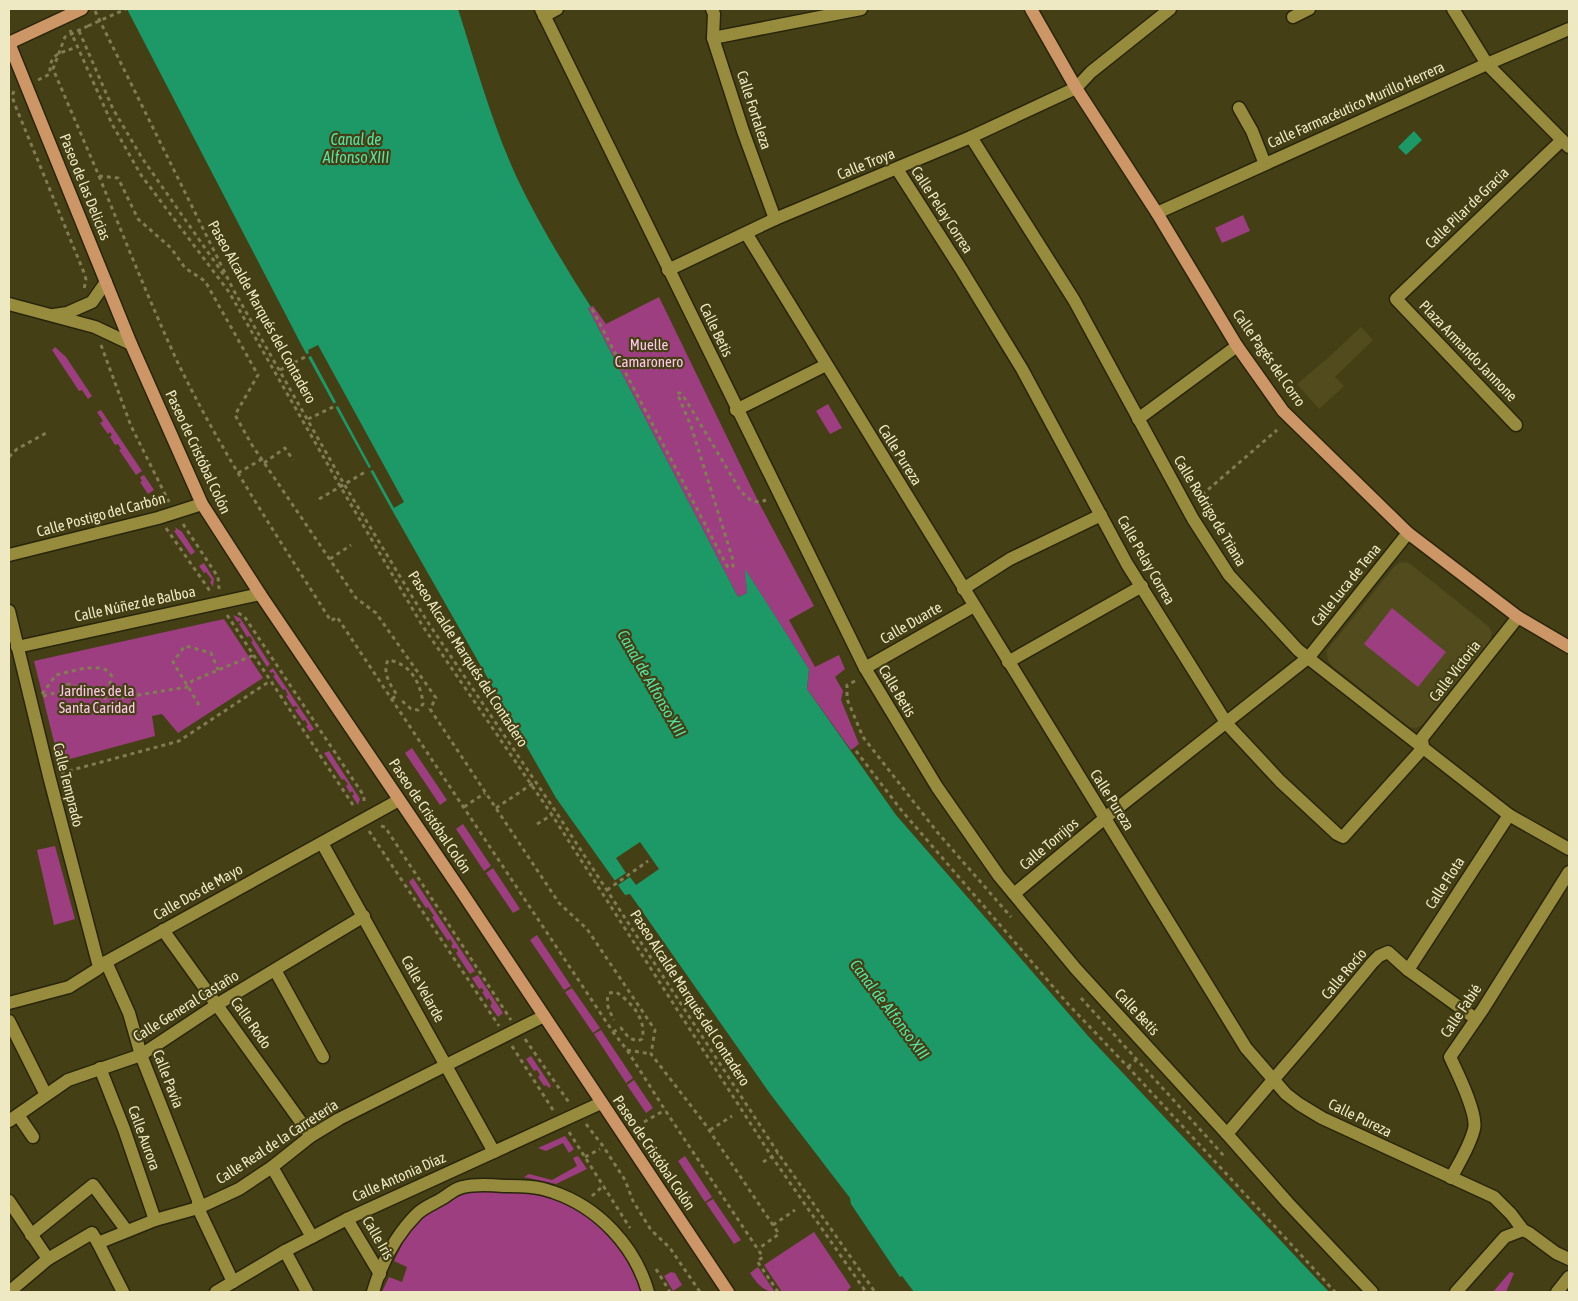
<svg xmlns="http://www.w3.org/2000/svg" width="1578" height="1301" font-family="'Asap Condensed',sans-serif">
<style>
.built{fill:#524b1d}
.green{fill:#9d3e81}
.water{fill:#1d9867}
.pier{fill:#453f16}
.lines{fill:none;stroke-linecap:round;stroke-linejoin:round}
.minor-casing{stroke:#29250d;stroke-width:15}
.major-casing{stroke:#29250d;stroke-width:15}
.path{stroke:#827c55;stroke-width:3;stroke-dasharray:4 4;stroke-linecap:butt}
.minor{stroke:#978b3e;stroke-width:12}
.major{stroke:#cc9666;stroke-width:12}
.path-bridge{stroke:#827c55;stroke-width:3;stroke-dasharray:4 4;stroke-linecap:butt}
.labels{text-anchor:middle;stroke-width:4.5;stroke-linejoin:round;paint-order:stroke}
.street-label{font-size:15px;fill:#eee8c3;stroke:#453f16}
.park-label{font-size:15px;fill:#fdc7e9;stroke:#453f16}
.water-label{font-size:16px;font-style:italic;fill:#57e3a4;stroke:#453f16}
</style>
<rect width="100%" height="100%" fill="#453f16"/>
<g class="built">
<polygon points="1361,327 1373,340 1335,377 1344,386 1319,409 1297,384 1329,357"/>
<polygon points="1400,562 1409,563 1478,618 1489,627 1492,632 1490,641 1422,725 1416,728 1409,727 1330,664 1327,657 1327,650 1394,567"/>
</g>
<g class="green">
<polygon points="1243,215 1250,231 1222,243 1215,228"/>
<polygon points="659,297 759,503 814,606 789,620 815,667 839,655 845,669 835,677 843,691 841,700 859,744 851,750 807,689 809,669 746,571 747,593 738,597 588,308 593,306 606,324"/>
<polygon points="55,347 66,357 92,396 88,399 82,390 79,391 52,350"/>
<polygon points="828,404 842,428 830,434 816,411"/>
<polygon points="101,410 142,471 136,475 119,450 121,449 118,444 115,445 110,437 112,435 110,432 108,434 100,423 103,421 97,412"/>
<polygon points="144,475 154,490 148,494 140,482 142,481 140,477"/>
<polygon points="175,527 182,532 195,552 191,555 174,531 176,530"/>
<polygon points="204,563 214,579 213,587 210,582 212,580 206,572 204,573 199,566"/>
<polygon points="1392,608 1446,652 1418,687 1364,644"/>
<polygon points="233,615 240,618 270,664 267,667 251,642 253,641 250,636 247,637 239,624 241,622 240,621 237,622"/>
<polygon points="224,619 263,678 178,733 162,714 152,716 155,736 59,762 34,661"/>
<polygon points="273,668 314,729 310,732 306,726 308,725 305,720 303,721 295,710 298,708 296,706 293,707 286,696 288,695 285,689 283,690 273,676 275,675 273,672 271,673 269,671"/>
<polygon points="412,748 447,800 440,805 405,753"/>
<polygon points="329,751 360,799 358,805 352,796 354,794 352,791 350,793 346,786 348,784 344,779 342,780 324,753"/>
<polygon points="463,824 491,866 484,871 456,829"/>
<polygon points="55,846 75,919 54,925 37,850"/>
<polygon points="493,868 520,909 513,913 486,873"/>
<polygon points="413,878 475,971 470,974 456,953 458,951 456,948 453,949 451,946 453,944 450,939 448,941 432,917 434,916 428,907 426,908 409,882"/>
<polygon points="537,935 571,986 564,990 530,940"/>
<polygon points="478,975 503,1013 498,1017 490,1006 492,1003 489,998 487,1000 482,992 484,991 482,988 479,989 472,978"/>
<polygon points="572,988 600,1028 593,1033 565,992"/>
<polygon points="601,1030 633,1078 626,1083 594,1034"/>
<polygon points="531,1056 551,1086 549,1088 546,1085 544,1086 538,1077 540,1075 537,1070 534,1071 526,1059"/>
<polygon points="634,1080 653,1108 646,1113 627,1085"/>
<polygon points="565,1136 574,1149 569,1153 563,1143 546,1151 538,1148"/>
<polygon points="578,1156 587,1169 556,1184 524,1177 529,1174 552,1180 577,1166 573,1158"/>
<polygon points="685,1156 712,1197 705,1202 678,1161"/>
<polygon points="490,1187 550,1196 578,1208 601,1227 619,1245 643,1292 382,1292 389,1277 402,1282 407,1267 394,1261 405,1238 425,1213 464,1189"/>
<polygon points="713,1199 741,1240 734,1244 706,1203"/>
<polygon points="814,1232 851,1287 846,1292 782,1292 764,1265"/>
<path d="M758,1267L775,1292C763,1292 756,1282 750,1273Z"/>
<polygon points="671,1272 675,1273 682,1285 673,1291 664,1276"/>
<polygon points="1510,1272 1514,1273 1506,1292 1493,1292"/>
</g>
<g class="water">
<path d="M127,9H458C476,65 492,124 517,178C538,222 564,265 591,307L588,308L738,597L747,593L745,569L809,669L807,689L896,815L1089,1037L1329,1292H914L902,1276L900,1277L851,1204L850,1198L771,1095L630,894L625,895L556,798L388,503L302,346Z"/>
<polygon points="1414,131 1422,140 1406,155 1398,147"/>
</g>
<g class="pier">
<polygon points="318,345 404,502 394,508 373,470 368,472 367,469 371,467 338,406 334,408 332,405 336,402 311,356 306,358 304,355 309,353 308,350"/>
<polygon points="640,842 659,869 636,885 630,877 618,885 614,881 626,873 616,858"/>
</g>
<g class="lines">
<g class="minor-casing">
<g id="minor">
<polyline points="541,9 865,668 937,787 999,876 1076,969 1227,1134 1288,1203 1372,1292"/>
<polyline points="712,9 714,14 713,38 743,131 775,219"/>
<polyline points="1453,9 1487,64 1569,147"/>
<polyline points="544,16 557,9"/>
<polyline points="1293,17 1309,9"/>
<polyline points="713,38 861,9"/>
<polyline points="1239,108 1252,131 1265,164"/>
<polyline points="971,137 1074,300 1193,519 1229,575 1298,650 1509,815 1569,849"/>
<polyline points="897,169 961,269 1022,369 1127,564 1227,724 1280,781 1337,834 1343,837 1423,748 1422,738 1518,617"/>
<polyline points="1157,213 1487,64 1569,29"/>
<polyline points="746,233 1246,1048 1286,1094 1299,1104 1322,1118 1494,1197 1511,1214 1523,1230 1529,1233 1556,1253 1569,1259"/>
<polyline points="668,270 775,219 971,137 1076,88 1091,72 1170,9"/>
<polyline points="9,304 95,327 131,344"/>
<polyline points="54,315 67,313 92,302 106,282"/>
<polyline points="736,410 826,365"/>
<polyline points="1138,419 1237,346"/>
<polyline points="1516,425 1396,299 1562,140"/>
<polyline points="9,555 158,518 202,504"/>
<polyline points="963,589 1010,559 1101,515"/>
<polyline points="9,611 49,776 99,967"/>
<polyline points="17,647 260,594"/>
<polyline points="1008,662 1142,586"/>
<polyline points="865,668 974,606"/>
<polyline points="322,843 494,1152"/>
<polyline points="1014,894 1105,818 1309,657 1408,533"/>
<polyline points="163,930 311,1136"/>
<polyline points="106,962 129,1013 141,1055 198,1200 198,1208 233,1282"/>
<polyline points="275,970 323,1057"/>
<polyline points="1408,970 1509,815"/>
<polyline points="9,1003 69,987 96,970 106,962 399,800"/>
<polyline points="9,1021 46,1095"/>
<polyline points="100,1068 124,1129 155,1220"/>
<polyline points="18,1115 33,1137"/>
<polyline points="9,1121 68,1080 141,1055 218,1004 364,916"/>
<path d="M1227,1134C1275,1077 1325,1021 1372,963L1379,956L1388,952L1408,970L1476,1019"/>
<polyline points="272,1167 312,1237"/>
<path d="M1451,1178C1459,1163 1470,1146 1474,1129C1478,1114 1457,1072 1450,1057L1483,1009L1569,872"/>
<polyline points="9,1201 48,1259"/>
<polyline points="347,1219 380,1274"/>
<polyline points="31,1235 93,1185 127,1231"/>
<polyline points="98,1243 123,1292"/>
<polyline points="285,1251 307,1292"/>
<polyline points="9,1292 48,1259 92,1233 98,1243 155,1220 198,1208 239,1189 272,1167 311,1136 339,1119 544,1016"/>
<polyline points="216,1292 285,1251 347,1219 601,1103"/>
<path d="M373,1292C381,1264 396,1235 417,1214C424,1207 435,1203 443,1198C449,1194 456,1188 463,1187C475,1184 491,1185 504,1186C521,1186 537,1186 553,1192C598,1207 635,1246 648,1292"/>
<polyline points="1456,1292 1505,1237 1523,1230"/>
<polyline points="1557,1292 1569,1277"/>
</g>
</g>
<g class="major-casing">
<g id="major">
<polyline points="1031,9 1076,88 1157,213 1237,346 1283,411 1408,533 1518,617 1569,647"/>
<polyline points="9,43 131,344 202,504 260,594 459,888 728,1292"/>
<polyline points="9,43 82,9"/>
</g>
</g>
<g class="path">
<polyline points="95,11 233,289 344,484 427,621 556,812 778,1153 875,1292"/>
<polyline points="88,26 65,37 53,69 99,176 118,178 138,219 171,248 185,268 205,281 258,375 235,415 252,445 356,598 376,613 436,698 430,709 559,903 587,929 655,1030 651,1054 705,1124 779,1234 758,1249"/>
<polyline points="70,30 112,124 141,175 229,292 340,486 422,625 552,815 772,1157 866,1292"/>
<polyline points="79,31 113,109 142,158 226,278"/>
<path d="M38,80L50,74C49,52 60,54 77,47"/>
<polyline points="14,91 12,96 15,105 85,275 86,280 84,289"/>
<path d="M99,176C124,238 149,300 177,361C221,452 277,536 331,621L337,617L613,1032L627,1050L665,1110L763,1257L757,1261L778,1292"/>
<path d="M592,309L727,566L730,568L733,566V560L691,426L677,393H680L686,400L740,490C748,499 753,505 766,500"/>
<polyline points="101,345 131,426 169,502"/>
<polyline points="280,370 305,357"/>
<polyline points="308,419 333,407"/>
<polyline points="9,457 17,449 48,432"/>
<polyline points="264,463 285,448 293,460"/>
<polyline points="238,473 262,459"/>
<polyline points="319,499 367,471"/>
<polyline points="1196,500 1277,430"/>
<polyline points="183,524 218,577 219,589"/>
<polyline points="166,528 210,591"/>
<polyline points="330,559 351,545"/>
<polyline points="238,613 244,616 364,796 364,804"/>
<polyline points="227,615 355,808"/>
<polyline points="855,681 847,685 847,699 863,737 938,833 1011,917"/>
<circle cx="70" cy="690" r="6"/>
<polyline points="76,689 88,686 120,698 187,687 192,681 254,655"/>
<path d="M42,694L56,675C70,672 106,659 112,677L98,719"/>
<polyline points="43,696 63,691"/>
<path d="M392,699L397,695C390,684 382,673 388,660C410,663 421,683 423,704L418,710L411,709L400,699"/>
<polyline points="199,705 173,662 184,647 186,646 211,653 218,670"/>
<polyline points="856,751 902,811 1068,1004 1128,1067 1335,1292"/>
<polyline points="61,773 179,741 270,681"/>
<polyline points="464,807 485,793"/>
<polyline points="496,808 535,782"/>
<polyline points="537,824 552,815"/>
<polyline points="381,826 385,827 511,1020"/>
<polyline points="369,831 499,1026"/>
<polyline points="607,890 648,861"/>
<polyline points="1081,998 1225,1157"/>
<path d="M613,1032L621,1028L629,1038L638,1041L642,1039C647,1019 631,1002 616,992L609,993C605,1004 609,1010 614,1020"/>
<polyline points="525,1039 570,1104"/>
<polyline points="512,1046 553,1110"/>
<polyline points="627,1050 651,1054"/>
<polyline points="1128,1067 1136,1060"/>
<polyline points="644,1122 665,1110"/>
<polyline points="586,1124 603,1146 625,1180 633,1201 651,1230 670,1248 700,1292"/>
<polyline points="710,1130 732,1116"/>
<polyline points="569,1132 630,1228"/>
<polyline points="585,1157 600,1149"/>
<polyline points="763,1162 778,1153"/>
<polyline points="592,1196 604,1185"/>
<polyline points="773,1225 795,1210"/>
<polyline points="656,1269 670,1292"/>
</g>
<use href="#minor" class="minor"/>
<use href="#major" class="major"/>
<polyline class="path-bridge" points="88,26 126,9"/>
</g>
<g class="labels">
<g class="street-label">
<text transform="translate(1356 105) rotate(-24)" y="5">Calle Farmacéutico Murillo Herrera</text>
<text transform="translate(754 110) rotate(72)" y="5">Calle Fortaleza</text>
<text transform="translate(866 164) rotate(-22)" y="5">Calle Troya</text>
<text transform="translate(85 187) rotate(68)" y="5">Paseo de las Delicias</text>
<text transform="translate(1467 208) rotate(-44)" y="5">Calle Pilar de Gracia</text>
<text transform="translate(942 210) rotate(57)" y="5">Calle Pelay Correa</text>
<text transform="translate(262 312) rotate(61)" y="5">Paseo Alcalde Marqués del Contadero</text>
<text transform="translate(716 330) rotate(64)" y="5">Calle Betis</text>
<text transform="translate(1468 351) rotate(46)" y="5">Plaza Armando Jannone</text>
<text transform="translate(1269 358) rotate(55)" y="5">Calle Pagés del Corro</text>
<text transform="translate(198 452) rotate(65)" y="5">Paseo de Cristóbal Colón</text>
<text transform="translate(900 455) rotate(58)" y="5">Calle Pureza</text>
<text transform="translate(1210 511) rotate(59)" y="5">Calle Rodrigo de Triana</text>
<text transform="translate(101 515) rotate(-15)" y="5">Calle Postigo del Carbón</text>
<text transform="translate(1146 560) rotate(60)" y="5">Calle Pelay Correa</text>
<text transform="translate(1346 585) rotate(-51)" y="5">Calle Luca de Tena</text>
<text transform="translate(135 604) rotate(-12)" y="5">Calle Núñez de Balboa</text>
<text transform="translate(911 623) rotate(-30)" y="5">Calle Duarte</text>
<text transform="translate(468 659) rotate(57)" y="5">Paseo Alcalde Marqués del Contadero</text>
<text transform="translate(1455 671) rotate(-52)" y="5">Calle Victoria</text>
<text transform="translate(897 691) rotate(59)" y="5">Calle Betis</text>
<text transform="translate(68 785) rotate(76)" y="5">Calle Temprado</text>
<text transform="translate(1112 800) rotate(58)" y="5">Calle Pureza</text>
<text transform="translate(430 816) rotate(56)" y="5">Paseo de Cristóbal Colón</text>
<text transform="translate(1049 844) rotate(-40)" y="5">Calle Torrijos</text>
<text transform="translate(1445 883) rotate(-57)" y="5">Calle Flota</text>
<text transform="translate(198 892) rotate(-29)" y="5">Calle Dos de Mayo</text>
<text transform="translate(1344 974) rotate(-50)" y="5">Calle Rocío</text>
<text transform="translate(423 989) rotate(61)" y="5">Calle Velarde</text>
<text transform="translate(690 998) rotate(57)" y="5">Paseo Alcalde Marqués del Contadero</text>
<text transform="translate(186 1006) rotate(-32)" y="5">Calle General Castaño</text>
<text transform="translate(1461 1011) rotate(-56)" y="5">Calle Fabié</text>
<text transform="translate(1137 1012) rotate(47)" y="5">Calle Betis</text>
<text transform="translate(251 1023) rotate(55)" y="5">Calle Rodo</text>
<text transform="translate(168 1079) rotate(69)" y="5">Calle Pavía</text>
<text transform="translate(1360 1118) rotate(26)" y="5">Calle Pureza</text>
<text transform="translate(144 1138) rotate(70)" y="5">Calle Aurora</text>
<text transform="translate(277 1142) rotate(-33)" y="5">Calle Real de la Carretería</text>
<text transform="translate(654 1153) rotate(56)" y="5">Paseo de Cristóbal Colón</text>
<text transform="translate(399 1177) rotate(-24)" y="5">Calle Antonia Díaz</text>
<text transform="translate(378 1238) rotate(60)" y="5">Calle Iris</text>
</g>
<g class="park-label">
<text x="649" y="350">Muelle<tspan x="649" dy="17">Camaronero</tspan></text>
<text x="97" y="696">Jardines de la<tspan x="97" dy="17">Santa Caridad</tspan></text>
</g>
<g class="water-label">
<text x="356" y="145">Canal de<tspan x="356" dy="18">Alfonso XIII</tspan></text>
<text transform="translate(652 683) rotate(60)" y="6">Canal de Alfonso XIII</text>
<text transform="translate(890 1009) rotate(53)" y="6">Canal de Alfonso XIII</text>
</g>
</g>
<rect width="1578" height="1301" fill="none" stroke="#eee8c3" stroke-width="20"/>
</svg>
